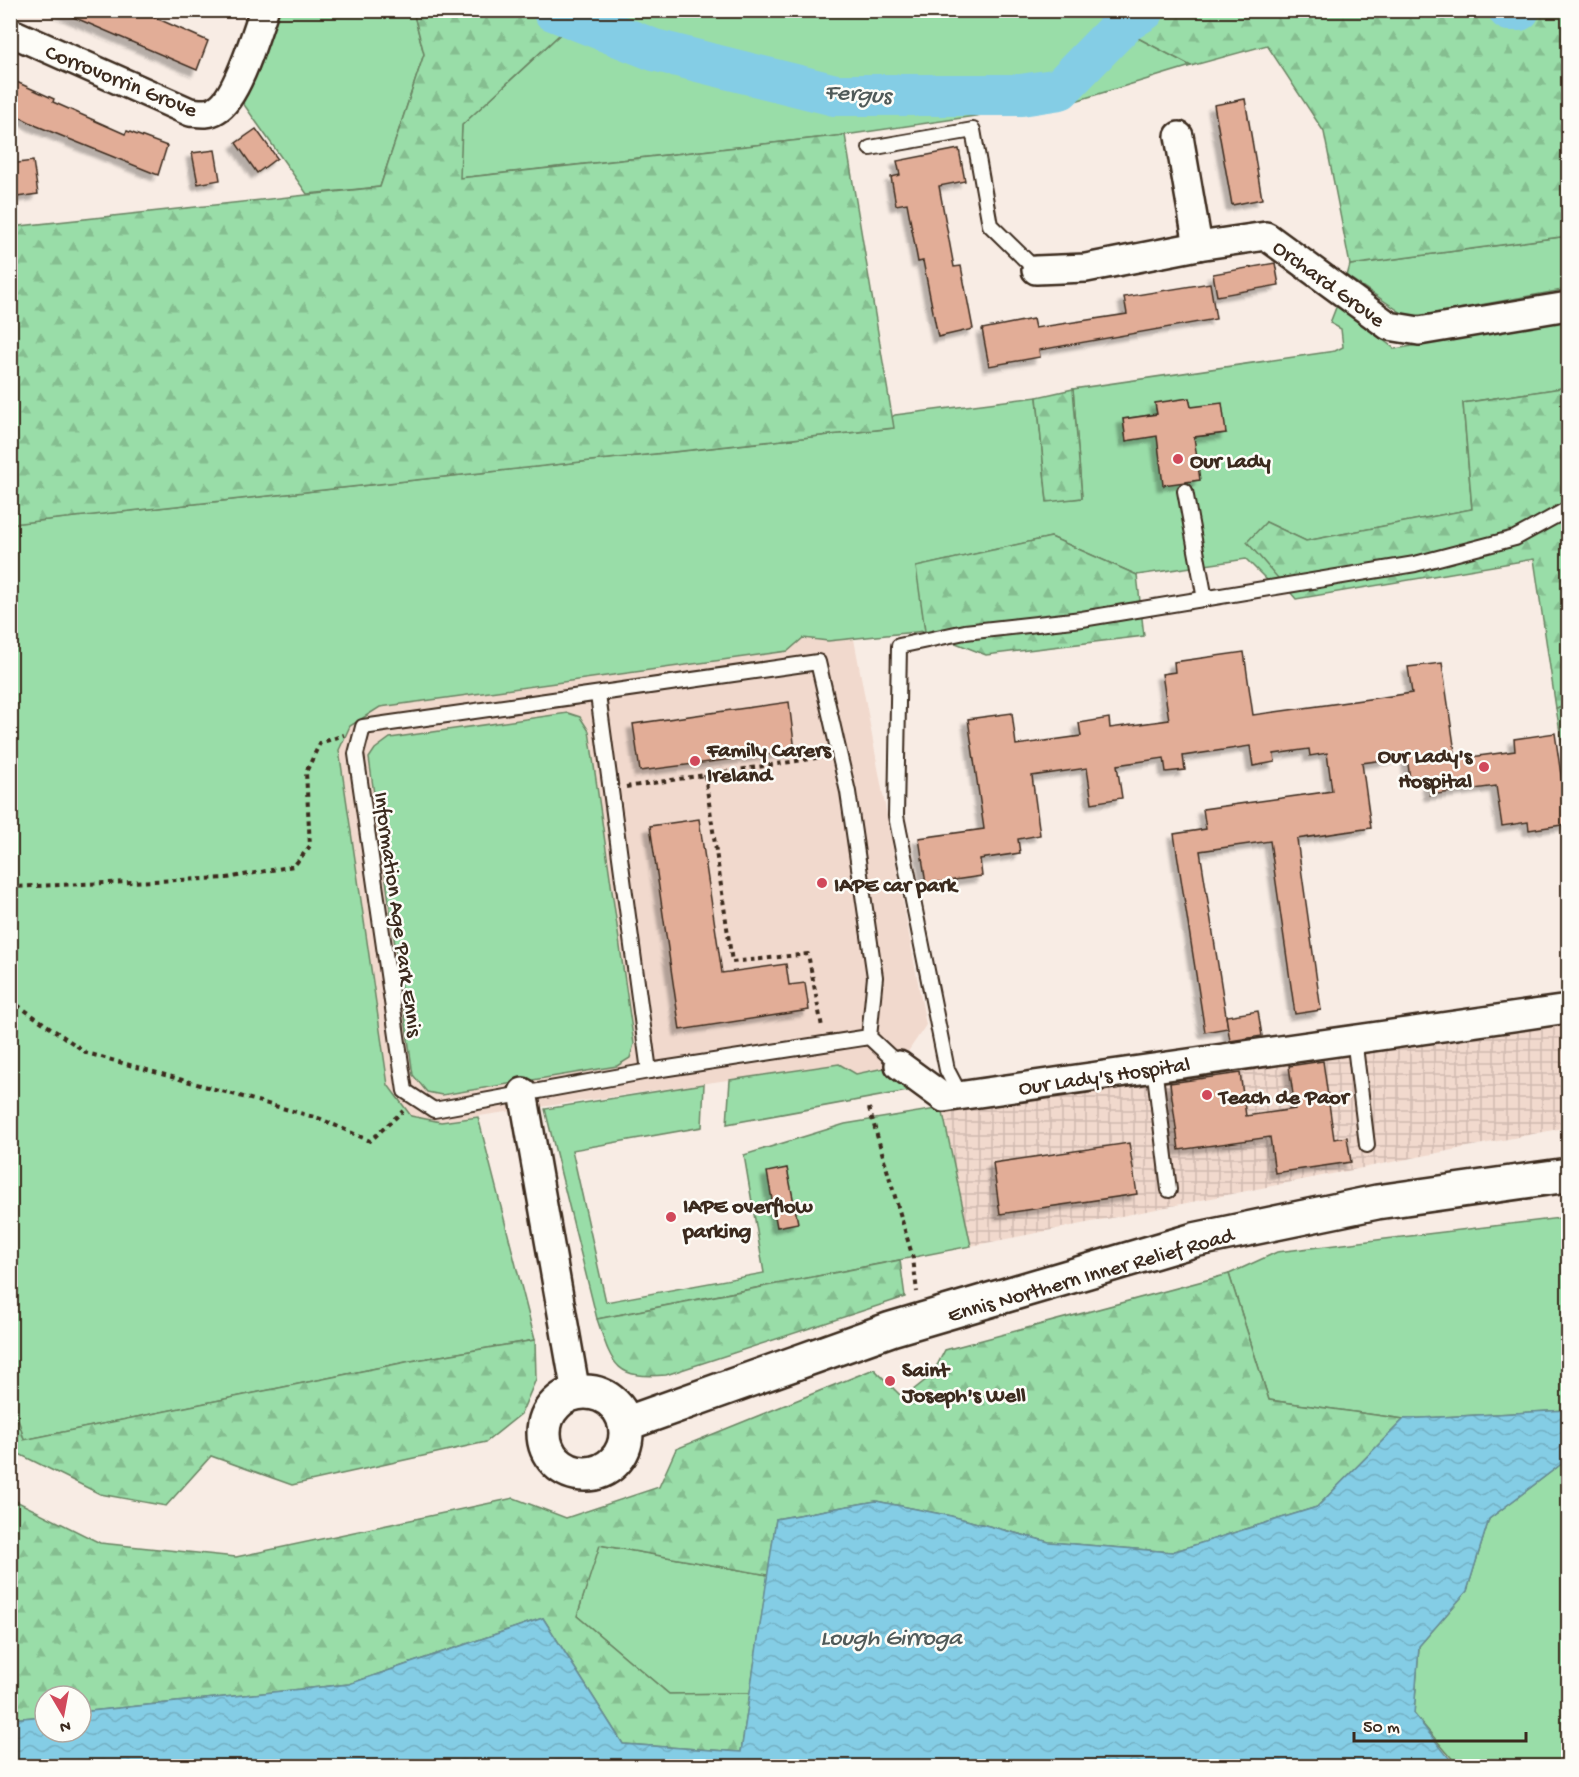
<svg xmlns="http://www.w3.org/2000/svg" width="1579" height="1777" font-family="'Gochi Hand',sans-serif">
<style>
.built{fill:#f1d9cd}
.industrial{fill:url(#industrial-grid)}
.green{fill:#99dda8;stroke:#6a8463;stroke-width:1.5;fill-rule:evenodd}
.forest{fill:url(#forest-firs);stroke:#6a8463;stroke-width:1.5}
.water{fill:url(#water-waves);stroke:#678c95;stroke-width:1.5}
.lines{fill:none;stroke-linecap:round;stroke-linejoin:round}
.river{stroke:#84cde5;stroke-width:42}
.building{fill:#e2ad97;stroke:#3b2a1e;stroke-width:1.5;filter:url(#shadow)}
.lane-casing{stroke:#3b2a1e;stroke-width:18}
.street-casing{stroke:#3b2a1e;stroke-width:32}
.secondary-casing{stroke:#3b2a1e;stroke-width:38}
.path{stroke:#3b2a1e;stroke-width:4;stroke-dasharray:4.5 4.5;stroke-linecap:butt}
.lane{stroke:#fdfcf7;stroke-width:14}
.street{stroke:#fdfcf7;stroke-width:27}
.secondary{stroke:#fdfcf7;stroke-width:33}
.poi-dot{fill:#d1495b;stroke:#fdfcf7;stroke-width:2}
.labels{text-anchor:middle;stroke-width:5;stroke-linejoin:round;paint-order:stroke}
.street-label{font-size:22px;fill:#3b2a1e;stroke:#fdfcf7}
.poi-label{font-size:22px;font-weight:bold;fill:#3b2a1e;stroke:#fdfcf7;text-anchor:start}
.water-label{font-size:24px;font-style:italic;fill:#515b5a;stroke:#fdfcf7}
</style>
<defs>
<pattern id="industrial-grid" width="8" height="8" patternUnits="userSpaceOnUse" patternTransform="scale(1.5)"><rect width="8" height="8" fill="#f1d9cd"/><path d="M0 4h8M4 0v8" fill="none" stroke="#d0bab0"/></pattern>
<pattern id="forest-firs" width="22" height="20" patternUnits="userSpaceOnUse" patternTransform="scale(1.5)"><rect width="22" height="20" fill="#99dda8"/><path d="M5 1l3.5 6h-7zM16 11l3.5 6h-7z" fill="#85be90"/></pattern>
<pattern id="water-waves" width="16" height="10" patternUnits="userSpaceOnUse" patternTransform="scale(1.5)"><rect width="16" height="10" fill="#84cde5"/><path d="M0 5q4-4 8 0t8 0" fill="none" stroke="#73b0c4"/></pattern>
<filter id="shadow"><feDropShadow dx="-5.5" dy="5.5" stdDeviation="1.5" flood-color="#0004"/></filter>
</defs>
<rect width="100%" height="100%" fill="#f8ece4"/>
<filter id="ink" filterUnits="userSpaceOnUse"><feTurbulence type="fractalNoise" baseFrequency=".0167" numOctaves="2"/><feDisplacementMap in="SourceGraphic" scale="12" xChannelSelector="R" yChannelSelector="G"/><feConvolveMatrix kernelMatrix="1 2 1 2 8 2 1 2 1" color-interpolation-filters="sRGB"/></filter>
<g filter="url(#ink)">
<polygon class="built" points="851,623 926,1025 899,1065 856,1074 839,1064 395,1128 316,702"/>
<polygon class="industrial" points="1568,1016 1568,1127 971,1246 942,1108"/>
<g class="green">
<polygon points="277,11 413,11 424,54 380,187 307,194 240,99"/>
<polygon points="585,11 1087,11 1191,66 1072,102 845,135 459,178 462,125"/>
<polygon points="1568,236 1568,289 1420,316 1405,315 1347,276 1350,265"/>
<path d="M1337,305L1395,349L1568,319V391V387L1463,403L1472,509L1306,541L1266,522L1280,580H1267L1246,559L1137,575L1051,537L917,567L925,631L828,641L803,638L788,651L380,707L350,726L339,750L388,1085L411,1116L441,1122L478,1117L535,1340L411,1361L24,1440L10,1393V524L893,428L892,417L895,415L1037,397L1047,501L1082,498L1073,389L1335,351L1343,347L1341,329L1330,323ZM1189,398L1191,407L1226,433L1194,437L1164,485L1157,436L1126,441L1123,419L1157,414L1155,404Z"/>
<polygon points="1568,705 1568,780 1556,708"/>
<polygon points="568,713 580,717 589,731 634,1044 630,1058 617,1066 442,1095 427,1092 413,1075 369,758 375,749 390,738"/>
<polygon points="839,1064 856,1074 884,1068 913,1090 727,1124 730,1080"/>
<polygon points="704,1084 702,1127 572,1150 606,1302 764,1273 744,1155 845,1124 942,1108 971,1246 597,1319 545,1109"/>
<polygon points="1568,1217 1568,1410 1404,1419 1269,1400 1229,1274 1277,1252"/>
<polygon points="1568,1459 1568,1766 1451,1766 1455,1762 1414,1714 1419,1646 1467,1591 1489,1519"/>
<polygon points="599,1545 768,1575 750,1693 669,1694 577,1616"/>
</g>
<g class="forest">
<polygon points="413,11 585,11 462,125 460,178 845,135 894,428 11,524 11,227 380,187 424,54"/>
<polygon points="1087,11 1568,11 1568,236 1350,265 1324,132 1267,45 1191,66"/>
<polygon points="1568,387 1568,705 1556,708 1534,559 1296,599 1247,542 1266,522 1306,541 1472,509 1463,403"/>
<polygon points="1073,389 1082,498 1047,502 1037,397"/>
<polygon points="1051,537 1137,575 1144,636 986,655 925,631 916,567"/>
<path d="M900,1260L905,1297L666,1375C614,1380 612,1363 597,1319Z"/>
<polygon points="1229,1274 1269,1400 1404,1419 1317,1507 1172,1552 1049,1542 951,1516 876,1501 776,1519 768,1575 600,1545 577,1616 669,1694 750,1693 741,1752 623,1744 543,1618 349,1684 81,1712 81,1696 45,1696 45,1716 11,1719 10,1498 100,1543 236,1557 514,1498 566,1518 659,1487 676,1449 874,1369 903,1398 932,1375 945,1350"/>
<polygon points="535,1340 536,1379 521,1414 486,1442 292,1485 211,1456 166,1506 100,1494 11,1450 11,1393 24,1440 411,1361"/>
</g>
<polygon class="water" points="1568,1410 1568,1459 1489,1519 1467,1591 1419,1646 1414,1714 1453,1763 1451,1766 11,1766 11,1719 45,1716 45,1732 81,1732 81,1712 349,1684 543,1618 623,1744 741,1752 776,1519 876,1501 951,1516 1049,1542 1172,1552 1317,1507 1404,1419"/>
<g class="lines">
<g class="river">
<polyline points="553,10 654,50 835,95 1021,95 1060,89 1124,23 1144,10"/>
<polyline points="1509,10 1519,10"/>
</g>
</g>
<g class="building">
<polygon points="57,10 138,10 208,41 197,70"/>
<polygon points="10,79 54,99 53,102 125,134 127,131 167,146 158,175 37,126 10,112"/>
<polygon points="1245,99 1262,199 1232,205 1214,105"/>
<polygon points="256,129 277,158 257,173 236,143"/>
<polygon points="959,149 965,181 939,186 954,267 961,266 973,329 938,337 923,261 918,262 907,203 896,205 891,177 900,175 897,161"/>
<polygon points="215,150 220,180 198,184 192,153"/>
<polygon points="33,161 38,194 10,198 10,164"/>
<polygon points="1275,263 1279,285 1217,296 1213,274"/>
<polygon points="1210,283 1216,319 1039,350 1040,357 989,366 982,329 1033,319 1035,328 1127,314 1124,297"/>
<polygon points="1189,398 1191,407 1222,403 1226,433 1194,437 1200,480 1163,485 1157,436 1126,441 1123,419 1157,414 1155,403"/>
<polygon points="1244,652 1253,715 1412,693 1408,667 1442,663 1456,759 1515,751 1514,739 1555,733 1568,824 1529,830 1528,822 1502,826 1496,786 1430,795 1427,776 1410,779 1407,757 1362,763 1371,828 1297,839 1321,1010 1295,1014 1270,841 1200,851 1228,1028 1205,1032 1174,834 1206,829 1203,809 1332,791 1327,753 1310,756 1309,749 1274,754 1275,762 1253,766 1250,746 1183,756 1185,770 1166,772 1164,758 1117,765 1122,798 1092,803 1087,768 1032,776 1040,835 1018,839 1020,853 980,859 982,876 926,884 919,838 984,829 968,719 1012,713 1016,745 1081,736 1079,723 1109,718 1110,728 1169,720 1162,674 1175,672 1174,662"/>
<polygon points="789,702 795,751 640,771 633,724"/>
<polygon points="699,819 722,973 786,964 789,985 805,983 809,1010 680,1030 650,826"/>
<polygon points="1258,1011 1262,1036 1230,1041 1226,1016"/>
<polygon points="1323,1061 1334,1139 1347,1137 1351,1162 1275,1173 1270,1137 1179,1150 1170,1083 1240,1073 1246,1116 1295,1109 1289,1066"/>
<polygon points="1129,1143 1137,1194 1000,1214 993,1163"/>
<polygon points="787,1168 798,1223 777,1227 767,1172"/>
</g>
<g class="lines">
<g class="lane-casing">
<g id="lane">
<polyline points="870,148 973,130 990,225 1036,270"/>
<polyline points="1185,491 1205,599"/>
<polyline points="598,695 649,1071"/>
<polyline points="869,1037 649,1071 434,1110 405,1091 356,754 363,727 818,662 848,792 875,977 869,1037 899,1065"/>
<polyline points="1354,1038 1367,1145"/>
<polyline points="1154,1066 1169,1190"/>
<polyline points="960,1095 947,1070 896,816 899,646 965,632 1082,619 1415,564 1515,538 1568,509"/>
</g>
</g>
<g class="street-casing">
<g id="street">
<path d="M10,32L190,112C200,113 208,115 217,109C237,98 256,33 264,10"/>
<polyline points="1179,136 1198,246 1266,236 1389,326 1419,331 1568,306"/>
<polyline points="1036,270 1086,268 1198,246"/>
<polyline points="899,1065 944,1098 1568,1009"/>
<polyline points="523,1092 576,1393"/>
</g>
</g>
<g class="secondary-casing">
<g id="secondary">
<circle cx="585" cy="1433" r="41"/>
<polyline points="625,1424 891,1329 1194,1240 1377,1202 1568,1175"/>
</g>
</g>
<g class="path">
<polyline points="705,775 732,962 808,954 822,1027"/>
<polyline points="626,787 823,757"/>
<polyline points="10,887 227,878 294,866 310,846 306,772 320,743 344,735"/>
<polyline points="10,1000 87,1053 321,1119 370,1141 403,1111"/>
<polyline points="869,1108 913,1258 917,1292"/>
</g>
<use href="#lane" class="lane"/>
<use href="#street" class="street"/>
<use href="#secondary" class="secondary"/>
</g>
</g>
<g class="poi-dot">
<circle cx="1178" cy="459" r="6"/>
<circle cx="695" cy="761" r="6"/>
<circle cx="1484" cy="767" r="6"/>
<circle cx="822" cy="883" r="6"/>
<circle cx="1207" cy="1095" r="6"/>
<circle cx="671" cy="1217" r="6"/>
<circle cx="890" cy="1381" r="6"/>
</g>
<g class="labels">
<g class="street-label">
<text transform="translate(122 79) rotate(22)" y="8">Corrovorrin Grove</text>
<text transform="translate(1330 282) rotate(36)" y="8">Orchard Grove</text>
<text transform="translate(400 914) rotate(82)" y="8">Information Age Park Ennis</text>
<text transform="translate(1104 1074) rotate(-8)" y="8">Our Lady's Hospital</text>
<text transform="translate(1090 1273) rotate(-16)" y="8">Ennis Northern Inner Relief Road</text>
</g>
<g class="poi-label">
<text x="1190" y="467">Our Lady</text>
<text x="707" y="756">Family Carers<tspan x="707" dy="25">Ireland</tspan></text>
<text x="1472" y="762" text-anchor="end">Our Lady's<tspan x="1472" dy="25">Hospital</tspan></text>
<text x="834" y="891">IAPE car park</text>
<text x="1219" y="1103">Teach de Paor</text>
<text x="683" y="1212">IAPE overflow<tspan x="683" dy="25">parking</tspan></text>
<text x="902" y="1376">Saint<tspan x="902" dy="25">Joseph's Well</tspan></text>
</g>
<g class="water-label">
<text transform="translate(858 92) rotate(4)" y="8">Fergus</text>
<text x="891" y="1644">Lough Girroga</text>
</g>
</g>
<rect width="1579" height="1777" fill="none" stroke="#fdfcf7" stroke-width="36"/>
<rect x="18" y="18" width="1543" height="1741" fill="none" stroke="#3b2a1e" stroke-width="2" filter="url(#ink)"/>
<g transform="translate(63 1714) rotate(170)"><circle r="28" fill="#fdfcf7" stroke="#afa8a0" stroke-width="1.5"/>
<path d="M0-4.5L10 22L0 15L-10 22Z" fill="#d1495b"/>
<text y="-9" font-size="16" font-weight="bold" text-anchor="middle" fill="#3b2a1e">N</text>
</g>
<path d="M1354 1732v9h172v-9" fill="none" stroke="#3b2a1e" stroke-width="3"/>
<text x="1363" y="1732" font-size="18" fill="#3b2a1e" stroke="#fdfcf7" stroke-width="4.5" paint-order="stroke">50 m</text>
</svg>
